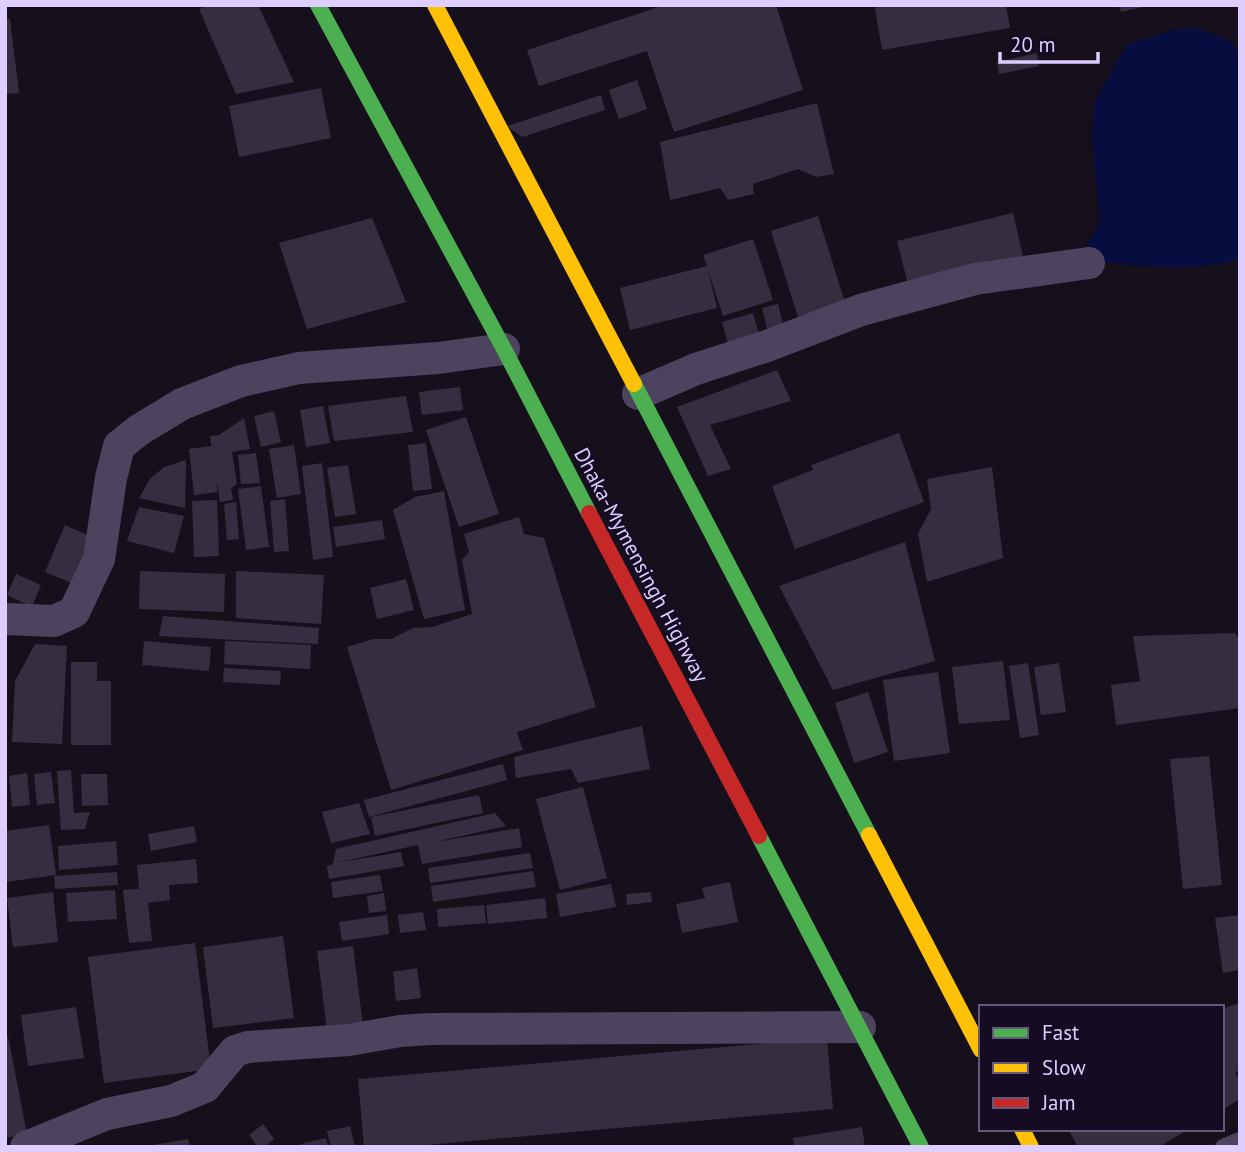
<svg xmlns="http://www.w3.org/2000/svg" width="1245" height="1152" font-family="'PT Sans',sans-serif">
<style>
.water{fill:#070d3f}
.building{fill:#352e40}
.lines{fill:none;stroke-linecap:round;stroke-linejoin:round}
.lane{stroke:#4c445e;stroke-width:16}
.street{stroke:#4c445e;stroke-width:32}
.fast{stroke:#4caf50;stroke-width:16}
.slow{stroke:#ffc107;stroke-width:16}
.jam{stroke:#c62828;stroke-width:16}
.labels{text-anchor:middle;stroke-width:5;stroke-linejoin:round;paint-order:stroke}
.street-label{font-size:21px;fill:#decdff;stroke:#150b22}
</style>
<rect width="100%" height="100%" fill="#16101d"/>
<path class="water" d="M1195,27L1233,42L1240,58V258C1203,273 1139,267 1100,261L1087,244L1100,222L1092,141L1094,103L1127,44L1173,30Z"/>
<g class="building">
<polygon points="209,5 258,5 294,82 236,94 199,9"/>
<polygon points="665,5 776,5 803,90 674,132 647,51 539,86 527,50"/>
<polygon points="888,5 1006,5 1010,28 882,50 875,8"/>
<polygon points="1119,5 1147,5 1147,6 1121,12"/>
<polygon points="5,19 10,19 19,93 5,94"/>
<polygon points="1037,53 1039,66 999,74 997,62"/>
<polygon points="637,80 647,109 619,119 609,90"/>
<polygon points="321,88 331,138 239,157 229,106"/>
<polygon points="601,95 605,110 522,137 507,126"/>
<polygon points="817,103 834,174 816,177 798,169 753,184 754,194 728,200 720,188 670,200 660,142"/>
<polygon points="1013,213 1023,256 908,284 897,241"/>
<polygon points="818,216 848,312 801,327 771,231"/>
<polygon points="372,218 406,302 307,329 279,243"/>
<polygon points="753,239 773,300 723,316 708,270 717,308 630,330 620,288 707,266 703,255"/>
<polygon points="778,304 786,336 770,340 762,308"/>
<polygon points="753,313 762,345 731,354 722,322"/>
<polygon points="777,370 791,401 710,425 731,469 708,476 677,407"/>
<polygon points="460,387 463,410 422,415 419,392"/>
<polygon points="406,396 413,432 334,441 328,406"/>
<polygon points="323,406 330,443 306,447 300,410"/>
<polygon points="274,411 281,442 261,447 254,416"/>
<polygon points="466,417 499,514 459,527 426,430"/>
<polygon points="244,418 250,449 232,452 237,484 231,488 233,500 220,502 217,481 217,492 194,495 189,449 211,446 210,436 219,435"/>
<polygon points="899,433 924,502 795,549 772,486 813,470 811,465"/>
<polygon points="426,443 432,489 413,491 408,445"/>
<polygon points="294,445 301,494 277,498 269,449"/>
<polygon points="256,453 260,483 241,484 238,455"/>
<polygon points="186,460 185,508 139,498 150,479 164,467"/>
<polygon points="322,463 333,557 313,560 302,466"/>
<polygon points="348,465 356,514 335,517 327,468"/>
<polygon points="992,467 1003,558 927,582 918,534 931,509 927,479"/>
<polygon points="261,486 269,547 246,550 238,489"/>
<polygon points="444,491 465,610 424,619 393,510 415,497"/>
<polygon points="285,499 289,551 274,552 270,501"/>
<polygon points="217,500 219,556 194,557 192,501"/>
<polygon points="236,502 239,539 227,540 224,504"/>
<polygon points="139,507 184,516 174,553 127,541"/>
<polygon points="519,517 524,534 544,538 596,707 517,732 523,750 391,790 347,647 373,639 391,639 413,628 432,627 472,614 462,560 469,552 464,534"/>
<polygon points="382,520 385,539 336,547 333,527"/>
<polygon points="65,525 94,538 74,584 45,572"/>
<polygon points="905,542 935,661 833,690 779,586"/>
<polygon points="140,571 225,574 224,612 139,609"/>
<polygon points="236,571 324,575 321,624 236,618"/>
<polygon points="16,574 41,585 32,607 7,595"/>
<polygon points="406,579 414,610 377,619 370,588"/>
<polygon points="163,616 319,628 318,644 159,636"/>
<polygon points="1235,633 1240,641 1240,708 1116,725 1111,685 1140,681 1133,636"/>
<polygon points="144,641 211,647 209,671 142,665"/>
<polygon points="225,641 311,645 310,669 224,664"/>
<polygon points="35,644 67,646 62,744 12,742 15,681"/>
<polygon points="1003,661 1010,720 959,724 952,667"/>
<polygon points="71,662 97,662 97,681 111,681 111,745 71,745"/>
<polygon points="1028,663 1039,735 1020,738 1009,666"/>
<polygon points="1059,663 1066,712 1041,715 1034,667"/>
<polygon points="224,668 281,671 280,685 223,682"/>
<polygon points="938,672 950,753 894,761 883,680"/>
<polygon points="868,692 888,752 854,763 835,703"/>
<polygon points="642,726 650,769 578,783 571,769 516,778 514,757"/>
<polygon points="1209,756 1222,885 1183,889 1170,759"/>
<polygon points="503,764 507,780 369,817 364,800"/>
<polygon points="71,770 74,813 90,812 85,829 61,830 57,771"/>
<polygon points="51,772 55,803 37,805 34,774"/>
<polygon points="27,773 30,805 12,807 9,776"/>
<polygon points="81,774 107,774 108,805 82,806"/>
<polygon points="583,787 607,878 560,890 536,799"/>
<polygon points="479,795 483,813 375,836 371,817"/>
<polygon points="359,803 370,834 331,843 322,812"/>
<polygon points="495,813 506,826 435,842 519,828 522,847 422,864 418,845 335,863 401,852 404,866 329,879 327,866 333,864 336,849"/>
<polygon points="49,825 56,875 6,882 5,831"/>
<polygon points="194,826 197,842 151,851 148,834"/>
<polygon points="116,841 118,865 59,870 58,846"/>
<polygon points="530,853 533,868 430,883 428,868"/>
<polygon points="196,859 198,883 169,885 170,900 148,903 152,941 129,943 123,890 139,889 137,865"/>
<polygon points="533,871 536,887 433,902 431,886"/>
<polygon points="117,872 118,885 55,889 54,876"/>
<polygon points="380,875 383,891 333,898 331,882"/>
<polygon points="730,882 738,922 682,933 676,904 705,898 702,888"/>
<polygon points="611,884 616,907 560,917 556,894"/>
<polygon points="115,890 117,919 68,922 66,893"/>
<polygon points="53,892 58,942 13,947 7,898"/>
<polygon points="651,892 652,902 627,905 626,894"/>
<polygon points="384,893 386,911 369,913 367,896"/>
<polygon points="545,898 547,918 488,924 486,905"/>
<polygon points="484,905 486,923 438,927 437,909"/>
<polygon points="423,912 426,930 400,933 398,915"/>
<polygon points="387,915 389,934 342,941 339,922"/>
<polygon points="1240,915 1240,970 1223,973 1215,918"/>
<polygon points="283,936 294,1018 213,1028 203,947"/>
<polygon points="195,943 211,1069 104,1083 88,957"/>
<polygon points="353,946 363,1026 327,1030 317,951"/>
<polygon points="417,968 421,998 396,1001 393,972"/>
<polygon points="1240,1003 1240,1069 1235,1073 1240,1080 1240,1099 1222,1110 1222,1009"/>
<polygon points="76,1007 84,1058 28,1066 21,1015"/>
<polygon points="8,1036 27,1134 5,1138 5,1037"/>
<polygon points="827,1038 833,1109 403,1147 364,1147 358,1079"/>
<polygon points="263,1124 274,1139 264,1147 258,1147 249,1135"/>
<polygon points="350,1126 355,1147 331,1147 327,1131"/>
<polygon points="862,1127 865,1147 794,1147 793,1138"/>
<polygon points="1068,1129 1189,1129 1159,1147 1078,1147"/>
<polygon points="326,1138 328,1147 301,1147 301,1144"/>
<polygon points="188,1139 190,1147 154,1147 154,1145"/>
</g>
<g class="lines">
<polyline class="lane" points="1223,1147 1240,1140"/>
<g class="street">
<polyline points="638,394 696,369 767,346 861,310 975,279 1089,263"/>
<polyline points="5,619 54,621 74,612 99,559 111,478 119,446 139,430 182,404 241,381 299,368 438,358 504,349"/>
<polyline points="26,1147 107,1114 171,1101 205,1087 235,1051 248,1047 349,1040 400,1031 430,1029 860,1027"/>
</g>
<g class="fast">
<polyline points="318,5 504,349 589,513"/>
<polyline points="634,384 869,835"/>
<polyline points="759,836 921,1147"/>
</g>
<g class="slow">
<polyline points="435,5 634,384"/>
<polyline points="869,835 981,1050"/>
<polyline points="1022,1129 1031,1147"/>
</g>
<polyline class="jam" points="589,513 759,836"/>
</g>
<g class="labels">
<g class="street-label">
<text transform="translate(641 565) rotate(62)" y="7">Dhaka-Mymensingh Highway</text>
</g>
</g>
<rect width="1245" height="1152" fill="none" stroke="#decdff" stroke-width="14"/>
<rect x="979" y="1005" width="245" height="126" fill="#150b22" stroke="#65597a" stroke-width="2"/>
<rect x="993" y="1028" width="35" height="10" fill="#4caf50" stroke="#65597a" stroke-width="2"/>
<text x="1042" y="1040" font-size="21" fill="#decdff">Fast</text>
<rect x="993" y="1063" width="35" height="10" fill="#ffc107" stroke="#65597a" stroke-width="2"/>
<text x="1042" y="1075" font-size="21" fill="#decdff">Slow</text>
<rect x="993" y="1098" width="35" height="10" fill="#c62828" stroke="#65597a" stroke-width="2"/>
<text x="1042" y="1110" font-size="21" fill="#decdff">Jam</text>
<path d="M1000 52v10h98v-10" fill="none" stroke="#decdff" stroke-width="3.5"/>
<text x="1010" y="52" font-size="21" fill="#decdff" stroke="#150b22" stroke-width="5" paint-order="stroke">20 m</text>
</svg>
